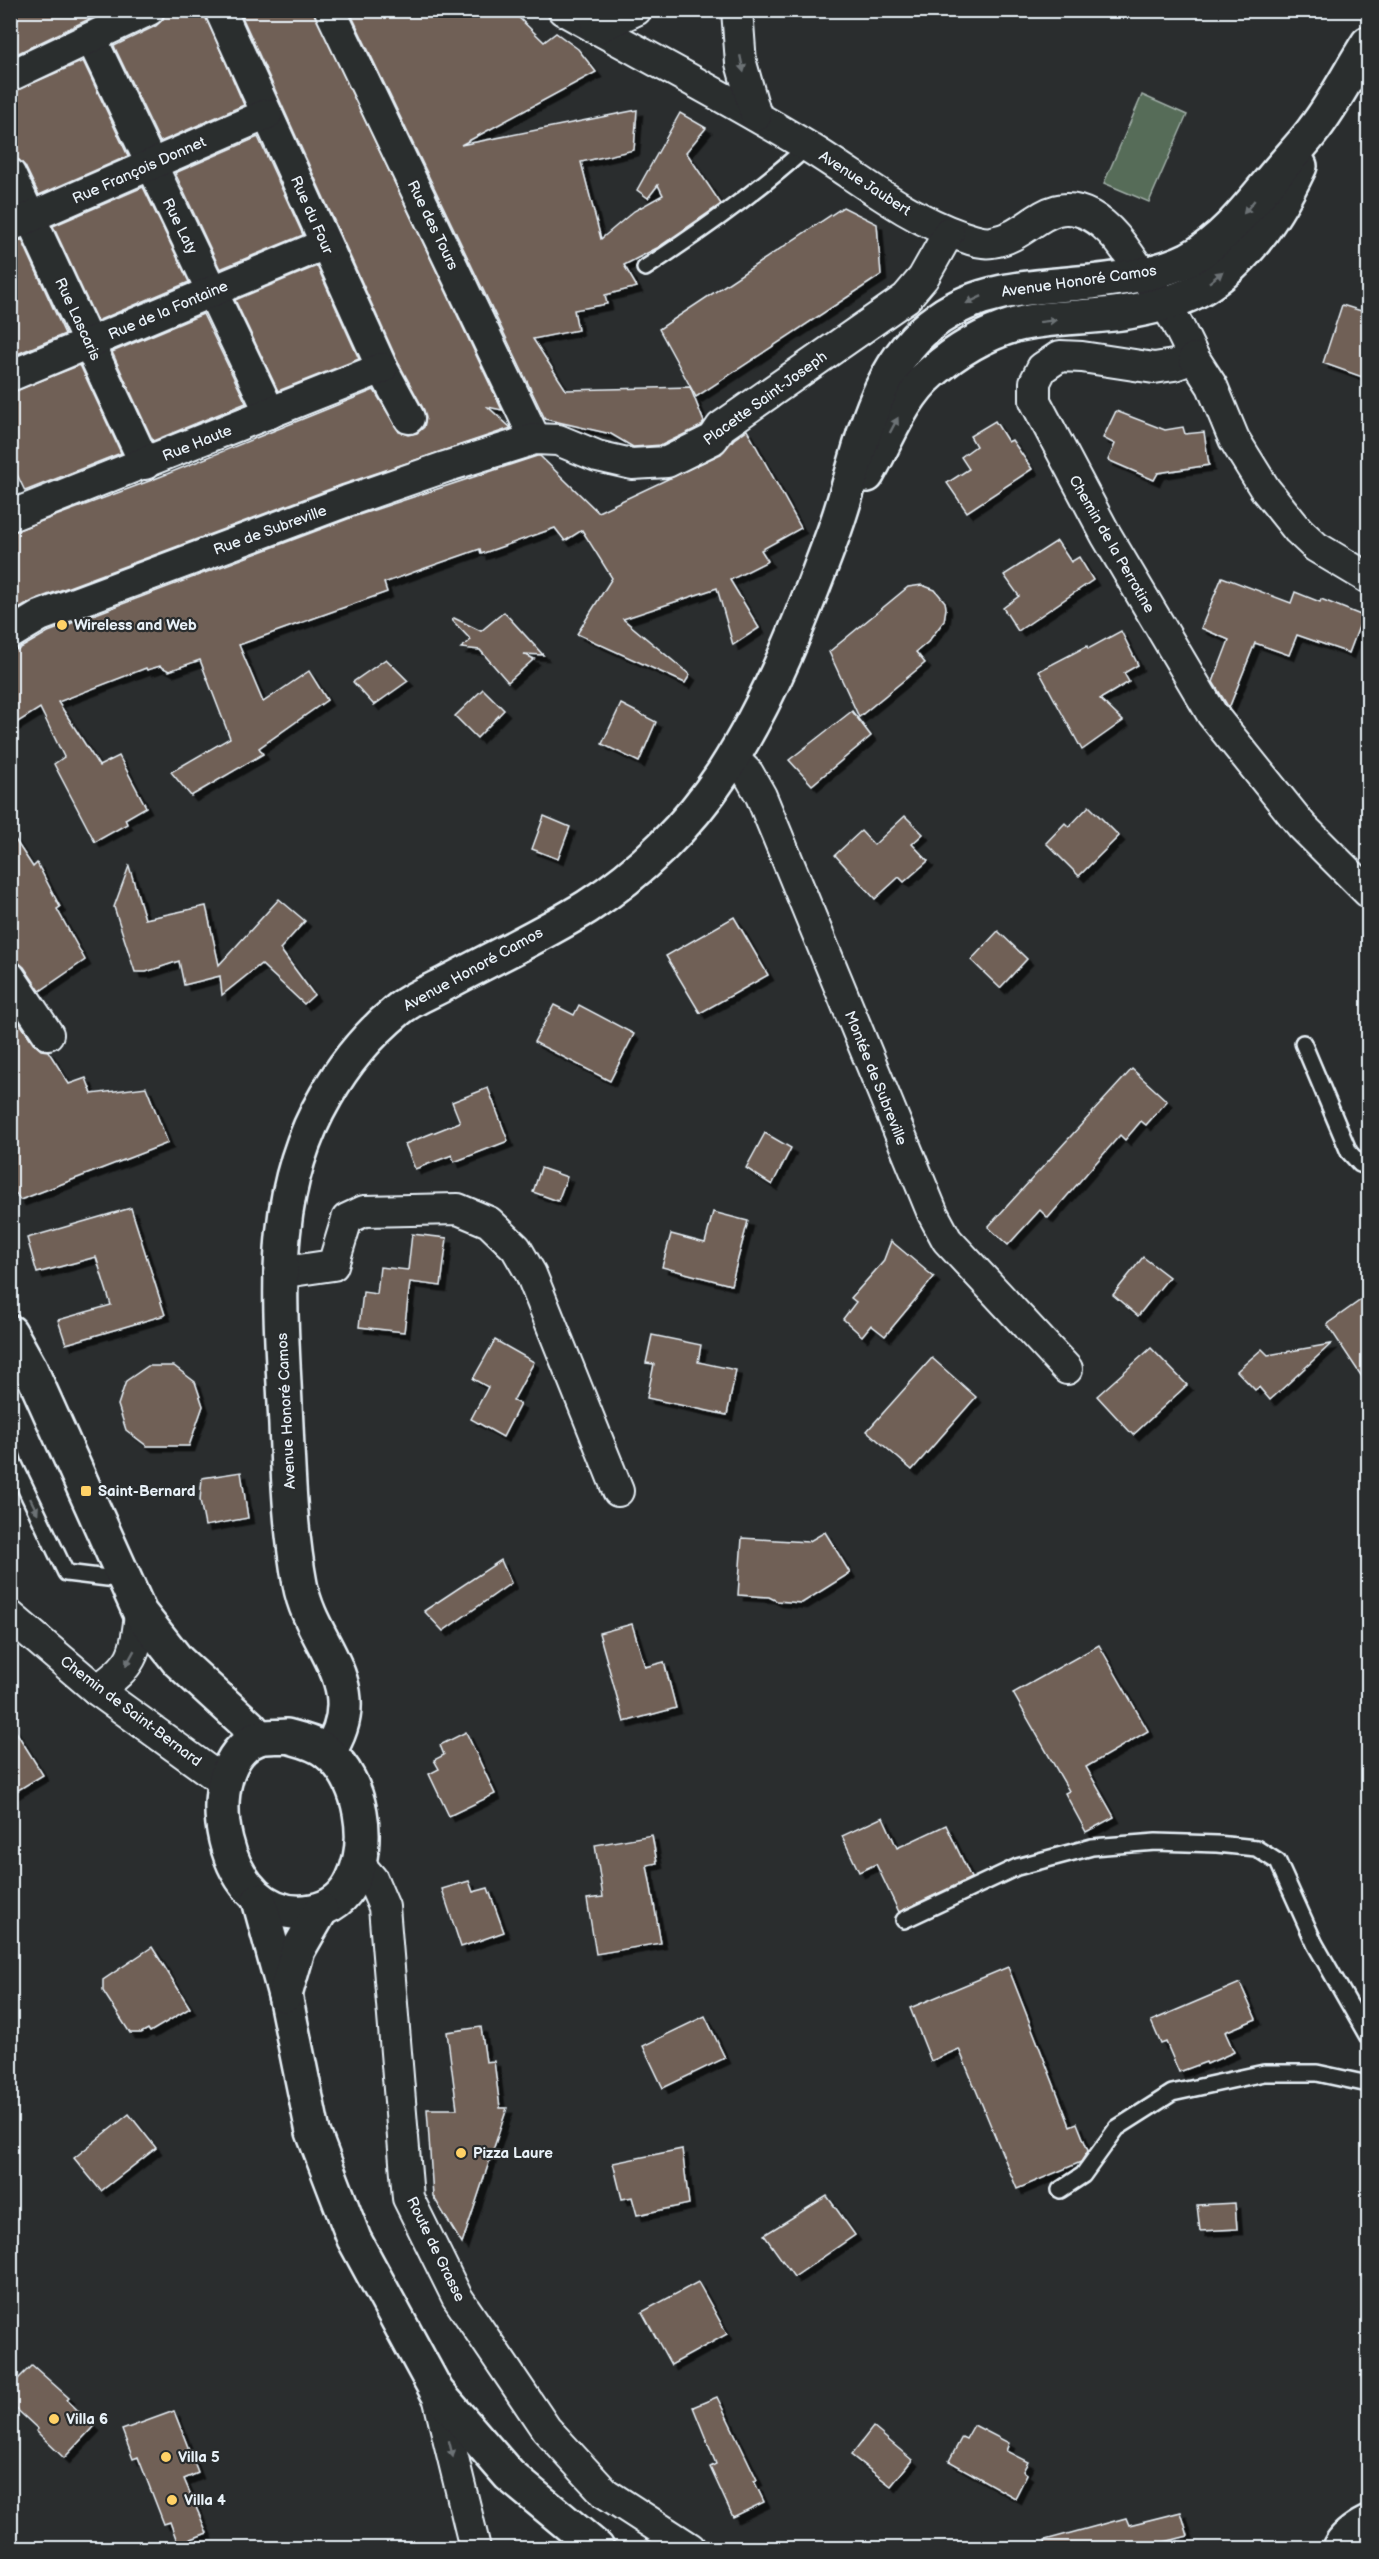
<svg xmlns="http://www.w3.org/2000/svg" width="1379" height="2559" font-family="'Balsamiq Sans',sans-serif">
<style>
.green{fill:#576c58;stroke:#a0aea8;stroke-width:1.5}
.building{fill:#706057;stroke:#e8f1f8;stroke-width:1.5;filter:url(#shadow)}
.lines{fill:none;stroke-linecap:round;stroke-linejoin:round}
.service-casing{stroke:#e8f1f8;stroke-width:20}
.minor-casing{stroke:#e8f1f8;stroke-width:34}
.tertiary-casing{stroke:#e8f1f8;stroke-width:38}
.secondary-casing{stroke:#e8f1f8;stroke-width:38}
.service{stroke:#2a2d2e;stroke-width:15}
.minor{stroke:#2a2d2e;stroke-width:30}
.tertiary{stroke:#2a2d2e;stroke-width:33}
.secondary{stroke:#2a2d2e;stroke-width:33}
.oneway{fill:#6c7275}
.poi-dot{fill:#ffd166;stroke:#2a2d2e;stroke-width:2}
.labels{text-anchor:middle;stroke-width:4.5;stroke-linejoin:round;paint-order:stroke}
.street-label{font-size:15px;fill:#e8f1f8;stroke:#2a2d2e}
.poi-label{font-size:15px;font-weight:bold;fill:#e8f1f8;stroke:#2a2d2e;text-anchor:start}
</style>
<defs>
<filter id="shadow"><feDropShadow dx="5.5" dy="5.5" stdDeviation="0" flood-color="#0009"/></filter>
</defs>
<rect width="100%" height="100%" fill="#2a2d2e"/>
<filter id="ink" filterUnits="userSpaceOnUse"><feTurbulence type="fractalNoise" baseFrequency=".0167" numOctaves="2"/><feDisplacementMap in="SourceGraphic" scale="12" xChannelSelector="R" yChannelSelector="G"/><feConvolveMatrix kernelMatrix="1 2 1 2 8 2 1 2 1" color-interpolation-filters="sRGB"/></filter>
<g filter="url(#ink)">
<polygon class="green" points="1142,95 1187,115 1149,202 1104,183"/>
<g class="building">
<polygon points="10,10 108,10 10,57"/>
<polygon points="166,10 203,10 244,105 160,142 114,46 156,26 163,19"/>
<polygon points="239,10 313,10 502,410 488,407 511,428 341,485 34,600 10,614 10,533 152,480 374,390 399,432 408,435 417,433 424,427 426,418 424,410 397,360"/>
<polygon points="349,10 511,10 544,42 556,33 578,49 596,72 461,145 637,110 634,150 581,162 601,239 634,211 663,195 658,185 648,198 637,190 680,113 706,128 686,152 721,204 657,248 624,265 637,287 605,295 607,304 574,310 578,330 533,339 566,390 690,387 704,422 701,426 662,445 633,447 611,434 545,419"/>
<polygon points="83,61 128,156 39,195 25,166 19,160 10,157 10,93"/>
<polygon points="258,137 303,235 220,269 175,173"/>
<polygon points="143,187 189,282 97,321 53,226"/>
<polygon points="843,207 877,224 881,275 696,397 659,329"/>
<polygon points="22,240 65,334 10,357 10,243"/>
<polygon points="317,266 359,359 278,391 235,300"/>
<polygon points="1342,305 1368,313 1368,379 1323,363"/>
<polygon points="203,314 246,403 153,441 112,352"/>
<polygon points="80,365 121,453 25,491 10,460 10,393"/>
<polygon points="1116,411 1165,430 1183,427 1185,434 1204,432 1209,465 1158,473 1154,480 1108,460 1115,444 1103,438"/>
<polygon points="995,421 1008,442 1012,440 1032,469 967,512 947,483 969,469 961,457 976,446 970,436"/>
<polygon points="747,430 801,528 761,550 768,561 730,580 759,628 733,645 717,588 623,619 690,675 685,683 577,634 612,578 582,530 565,541 555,528 481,554 480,549 417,571 384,583 387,592 239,645 263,702 309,671 327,700 259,748 263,754 191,796 171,772 230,738 200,660 169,671 160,666 147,670 146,668 58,702 99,766 119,756 146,807 125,819 127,824 95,842 54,764 64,757 40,708 10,727 10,651 19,649 48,632 353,517 537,456 540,456 598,512 721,454 734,439"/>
<polygon points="1057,541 1071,562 1079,557 1093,580 1018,631 1003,608 1019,596 1004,575"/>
<polygon points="1222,577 1291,603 1295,592 1320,602 1321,599 1363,616 1349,653 1297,635 1289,655 1255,643 1229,708 1213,682 1229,640 1201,628"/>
<polygon points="922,585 935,590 945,602 946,608 944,621 928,642 916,652 925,663 859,717 829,652 908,587"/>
<polygon points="504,612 543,655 524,654 534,659 508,682 480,650 461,648 471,640 452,620 454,618 481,631"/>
<polygon points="1121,631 1138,665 1124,673 1129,682 1100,699 1123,721 1082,750 1039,671 1087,646 1088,649"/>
<polygon points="386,659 408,681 374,705 353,682"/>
<polygon points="483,689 504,710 477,738 455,716"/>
<polygon points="621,704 656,722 639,762 602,744"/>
<polygon points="852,711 871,736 812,785 789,760"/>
<polygon points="1089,806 1119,836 1079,876 1046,843 1065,823 1069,827"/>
<polygon points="544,816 570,827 558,859 532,849"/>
<polygon points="905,816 923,834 912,844 928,861 904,882 899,877 875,899 835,855 861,831 874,845"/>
<polygon points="10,832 33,867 37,863 60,907 57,909 85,960 40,991 24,967 18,962 10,960"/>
<polygon points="129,866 145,919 206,906 219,965 279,899 305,921 280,949 314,995 304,1004 261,964 222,995 220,976 184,985 179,961 146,972 135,972 114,907"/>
<polygon points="734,917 768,975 700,1013 666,956"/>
<polygon points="998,931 1027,959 1000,988 971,960"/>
<polygon points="554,1005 574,1015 579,1005 634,1034 610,1081 534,1042"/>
<polygon points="10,1009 34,1044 41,1050 48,1051 69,1084 86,1078 92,1094 146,1087 168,1143 20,1200 10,1185"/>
<polygon points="1132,1069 1167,1101 1146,1125 1141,1121 1125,1140 1120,1135 1048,1218 1040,1210 1008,1245 988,1227"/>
<polygon points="488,1088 508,1141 454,1162 452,1155 415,1169 405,1144 460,1122 452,1102"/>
<polygon points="765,1133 791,1148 772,1185 746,1168"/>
<polygon points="541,1168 567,1177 558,1201 533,1192"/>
<polygon points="131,1208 165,1315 66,1344 58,1320 111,1305 96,1257 37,1273 27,1238"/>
<polygon points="713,1212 748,1221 731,1285 662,1267 671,1234 705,1243"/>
<polygon points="412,1234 447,1238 441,1286 410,1282 404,1332 359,1327 363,1292 377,1294 380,1267 408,1270"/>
<polygon points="891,1241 934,1277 885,1336 871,1325 862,1336 843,1319 856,1302 851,1298 883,1262"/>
<polygon points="1143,1257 1169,1277 1138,1316 1113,1295"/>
<polygon points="1368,1295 1368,1386 1327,1324"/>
<polygon points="652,1335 701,1345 698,1362 736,1370 727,1415 647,1398 654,1364 646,1363"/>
<polygon points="495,1340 534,1362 513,1401 520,1404 503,1437 471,1419 488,1387 473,1379"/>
<polygon points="1331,1344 1270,1400 1259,1387 1255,1390 1237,1371 1262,1349 1268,1355"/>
<polygon points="1151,1348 1187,1385 1133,1435 1097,1396"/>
<polygon points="932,1358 976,1397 912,1470 867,1431"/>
<polygon points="148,1366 174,1366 195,1382 203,1406 189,1446 147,1446 126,1430 118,1405 126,1381"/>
<polygon points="241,1472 248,1518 205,1526 200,1500 202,1478"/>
<polygon points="825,1532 850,1573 802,1603 777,1601 769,1597 738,1595 742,1538 808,1542"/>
<polygon points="501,1560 511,1583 443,1631 424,1611"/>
<polygon points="632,1624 645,1667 664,1662 676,1708 624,1722 599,1633"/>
<polygon points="1099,1645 1148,1731 1086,1767 1114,1817 1086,1832 1065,1793 1069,1791 1013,1693"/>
<polygon points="10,1722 43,1775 10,1795"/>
<polygon points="466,1732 495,1794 449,1816 429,1774 439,1769 434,1760 444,1755 440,1745"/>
<polygon points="883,1817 897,1848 946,1825 971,1878 899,1912 876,1864 859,1872 842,1836"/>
<polygon points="652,1835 657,1863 647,1865 661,1943 596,1954 587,1899 603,1897 595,1845"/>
<polygon points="469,1881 473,1892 488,1888 504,1932 461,1947 442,1889"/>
<polygon points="152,1947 190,2008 150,2032 148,2029 141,2033 130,2033 103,1991 103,1980"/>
<polygon points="1008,1967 1070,2126 1077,2123 1088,2151 1081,2162 1017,2189 959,2049 931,2061 910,2008"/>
<polygon points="1240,1983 1256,2019 1225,2032 1234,2052 1207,2064 1206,2062 1179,2072 1166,2042 1161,2044 1151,2021"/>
<polygon points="705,2016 725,2058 663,2088 643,2046"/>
<polygon points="481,2027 486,2062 494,2061 500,2108 507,2108 462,2244 433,2196 427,2109 457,2109 447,2032"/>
<polygon points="129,2114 156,2148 101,2191 74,2158"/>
<polygon points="682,2149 689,2204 637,2215 632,2197 622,2199 613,2163"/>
<polygon points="827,2196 855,2235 794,2277 764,2235"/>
<polygon points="1235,2203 1237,2229 1200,2231 1197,2205"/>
<polygon points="698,2282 727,2334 671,2365 642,2312"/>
<polygon points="32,2365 69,2398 67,2400 94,2426 64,2458 36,2431 38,2429 10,2403 10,2387"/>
<polygon points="717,2397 757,2480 754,2481 764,2502 733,2517 710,2467 716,2464 693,2407"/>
<polygon points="174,2411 198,2473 184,2479 207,2533 178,2544 170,2522 164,2524 138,2457 133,2459 122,2430"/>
<polygon points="974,2425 1009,2443 1006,2451 1028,2462 1023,2471 1027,2474 1015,2498 949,2461 962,2437 966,2439"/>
<polygon points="873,2427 912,2460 891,2486 851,2455"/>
<polygon points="1181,2512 1188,2536 1164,2542 1165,2548 1046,2548 1045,2540 1126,2518 1129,2525"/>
</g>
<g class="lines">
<g class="service-casing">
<g id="service">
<path d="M645,268C702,231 757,192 807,147"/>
<polyline points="1303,1043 1349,1152 1360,1164 1368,1167"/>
<polyline points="10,1452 14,1464 66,1573 124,1580"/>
<polyline points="904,1920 1017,1867 1092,1847 1156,1842 1217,1844 1256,1848 1278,1862 1315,1944 1368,2037"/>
<polyline points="1060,2190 1083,2175 1117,2128 1172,2093 1264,2073 1317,2073 1368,2084"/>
</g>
</g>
<g class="minor-casing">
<g id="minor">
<polyline points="220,10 382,368 409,418"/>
<polyline points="330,10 535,439"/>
<path d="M563,10C644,55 726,97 805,145C857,176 903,216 961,236C971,239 981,244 992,242C1031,237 1047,192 1091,216C1114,229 1127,252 1142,273C1152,288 1164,302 1173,317C1181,330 1187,344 1194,358L1174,365L1154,368L1082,357L1060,356L1042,368L1035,382V401L1106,535L1212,714L1302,826L1368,892"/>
<polyline points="737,10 741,63 756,116"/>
<polyline points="596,29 636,10"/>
<polyline points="91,38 270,413"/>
<polyline points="10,76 149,10"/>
<polyline points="10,174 145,464"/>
<polyline points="10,226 267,114"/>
<polyline points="1194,358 1212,386 1234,439 1265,489 1298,530 1316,547 1368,578"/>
<polyline points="10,376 325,244"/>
<polyline points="10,516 382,368"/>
<polyline points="10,634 40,616 347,501 445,467 535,439 558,440 597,456 632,464 667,462 713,439 721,427 906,298 923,278 949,232"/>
<polyline points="732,757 748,773 761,796 933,1214 947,1240 1067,1369"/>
<polyline points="10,977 48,1034"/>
<polyline points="279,1273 333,1265 347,1219 364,1211 458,1209 489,1222 516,1248 531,1274 618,1491"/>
<polyline points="10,1616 97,1690 224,1782"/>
<path d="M97,1690C133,1665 136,1655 140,1613"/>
<polyline points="359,1864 372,1879 384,1907 408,2198 457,2297 546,2429 605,2493 690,2548"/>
<polyline points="437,2392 475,2548"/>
</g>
</g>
<g class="tertiary-casing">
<g id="tertiary">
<path d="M867,475C887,441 901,398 932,372C956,351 985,334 1015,325C1053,315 1095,319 1133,311C1155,307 1182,300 1202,288C1247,261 1278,213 1300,166"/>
<path d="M328,1753C373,1685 311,1646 300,1584C289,1525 288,1464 285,1404C280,1296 269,1193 326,1096C344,1064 370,1033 398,1010C412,998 432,991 448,982C494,957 542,935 587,907C640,873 689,825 723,773C770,700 802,618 832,537C861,462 867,368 939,318C983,287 1039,287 1091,282C1124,278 1159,274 1189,259C1223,240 1246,210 1270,181C1284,163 1301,147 1314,129C1335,102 1350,71 1368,43"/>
</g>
</g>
<g class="secondary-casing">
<g id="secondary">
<polyline points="10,1332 30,1368 140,1613 178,1661 250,1727 259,1738"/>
<path d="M287,1736C301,1740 317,1743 328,1753C362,1781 371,1841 353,1879C345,1897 331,1908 312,1911C220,1928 192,1762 259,1738C267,1736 278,1737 287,1736Z"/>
<polyline points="259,1900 285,1995 313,2132 354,2239 437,2392 509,2475 597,2548"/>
<polyline points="285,1995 298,1950 321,1910"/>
<path d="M1339,2548C1345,2536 1356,2529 1368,2523"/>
</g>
</g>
<use href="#service" class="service"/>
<use href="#minor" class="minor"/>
<use href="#tertiary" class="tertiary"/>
<use href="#secondary" class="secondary"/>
</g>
<defs><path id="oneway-solid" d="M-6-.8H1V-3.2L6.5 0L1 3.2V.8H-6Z" transform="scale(1.5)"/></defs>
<g class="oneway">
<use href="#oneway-solid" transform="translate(742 64) rotate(78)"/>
<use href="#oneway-solid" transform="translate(1249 207) rotate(129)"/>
<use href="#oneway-solid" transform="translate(1216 277) rotate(-39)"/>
<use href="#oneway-solid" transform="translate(974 300) rotate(155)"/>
<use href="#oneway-solid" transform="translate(1048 321) rotate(-7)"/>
<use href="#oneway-solid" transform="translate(894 425) rotate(-62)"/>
<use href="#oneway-solid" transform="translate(34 1506) rotate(64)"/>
<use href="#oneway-solid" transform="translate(130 1658) rotate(119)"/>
<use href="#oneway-solid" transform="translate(451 2449) rotate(76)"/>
</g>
</g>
<g class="poi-dot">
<circle cx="62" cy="625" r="6"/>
<rect x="80" y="1485" width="12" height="12" rx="3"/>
<circle cx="461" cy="2153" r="6"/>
<circle cx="54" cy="2419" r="6"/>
<circle cx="166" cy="2457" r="6"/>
<circle cx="172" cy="2500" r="6"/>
</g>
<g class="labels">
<g class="street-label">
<text transform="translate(139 170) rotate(-24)" y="5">Rue François Donnet</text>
<text transform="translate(865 183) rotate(33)" y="5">Avenue Jaubert</text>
<text transform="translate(312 215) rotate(66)" y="5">Rue du Four</text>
<text transform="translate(433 225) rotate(64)" y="5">Rue des Tours</text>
<text transform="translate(180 226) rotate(64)" y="5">Rue Laty</text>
<text transform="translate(1079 281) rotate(-8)" y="5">Avenue Honoré Camos</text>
<text transform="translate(168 310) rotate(-23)" y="5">Rue de la Fontaine</text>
<text transform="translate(78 319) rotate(65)" y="5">Rue Lascaris</text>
<text transform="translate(765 398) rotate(-36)" y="5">Placette Saint-Joseph</text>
<text transform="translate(197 443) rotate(-22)" y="5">Rue Haute</text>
<text transform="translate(270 530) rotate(-20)" y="5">Rue de Subreville</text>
<text transform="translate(1112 544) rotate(60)" y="5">Chemin de la Perrotine</text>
<text transform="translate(473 969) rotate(-29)" y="5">Avenue Honoré Camos</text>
<text transform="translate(876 1078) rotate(68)" y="5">Montée de Subreville</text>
<text transform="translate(286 1411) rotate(-93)" y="5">Avenue Honoré Camos</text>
<text transform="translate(131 1711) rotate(37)" y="5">Chemin de Saint-Bernard</text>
<text transform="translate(436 2249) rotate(64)" y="5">Route de Grasse</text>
</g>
<g class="poi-label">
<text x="74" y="630">Wireless and Web</text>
<text x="98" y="1496">Saint-Bernard</text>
<text x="473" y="2158">Pizza Laure</text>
<text x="66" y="2424">Villa 6</text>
<text x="178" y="2462">Villa 5</text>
<text x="184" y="2505">Villa 4</text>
</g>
</g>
<rect width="1379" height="2559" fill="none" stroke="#2a2d2e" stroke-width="36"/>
<rect x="18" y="18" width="1343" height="2523" fill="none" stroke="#e8f1f8" stroke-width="2" filter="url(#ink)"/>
</svg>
